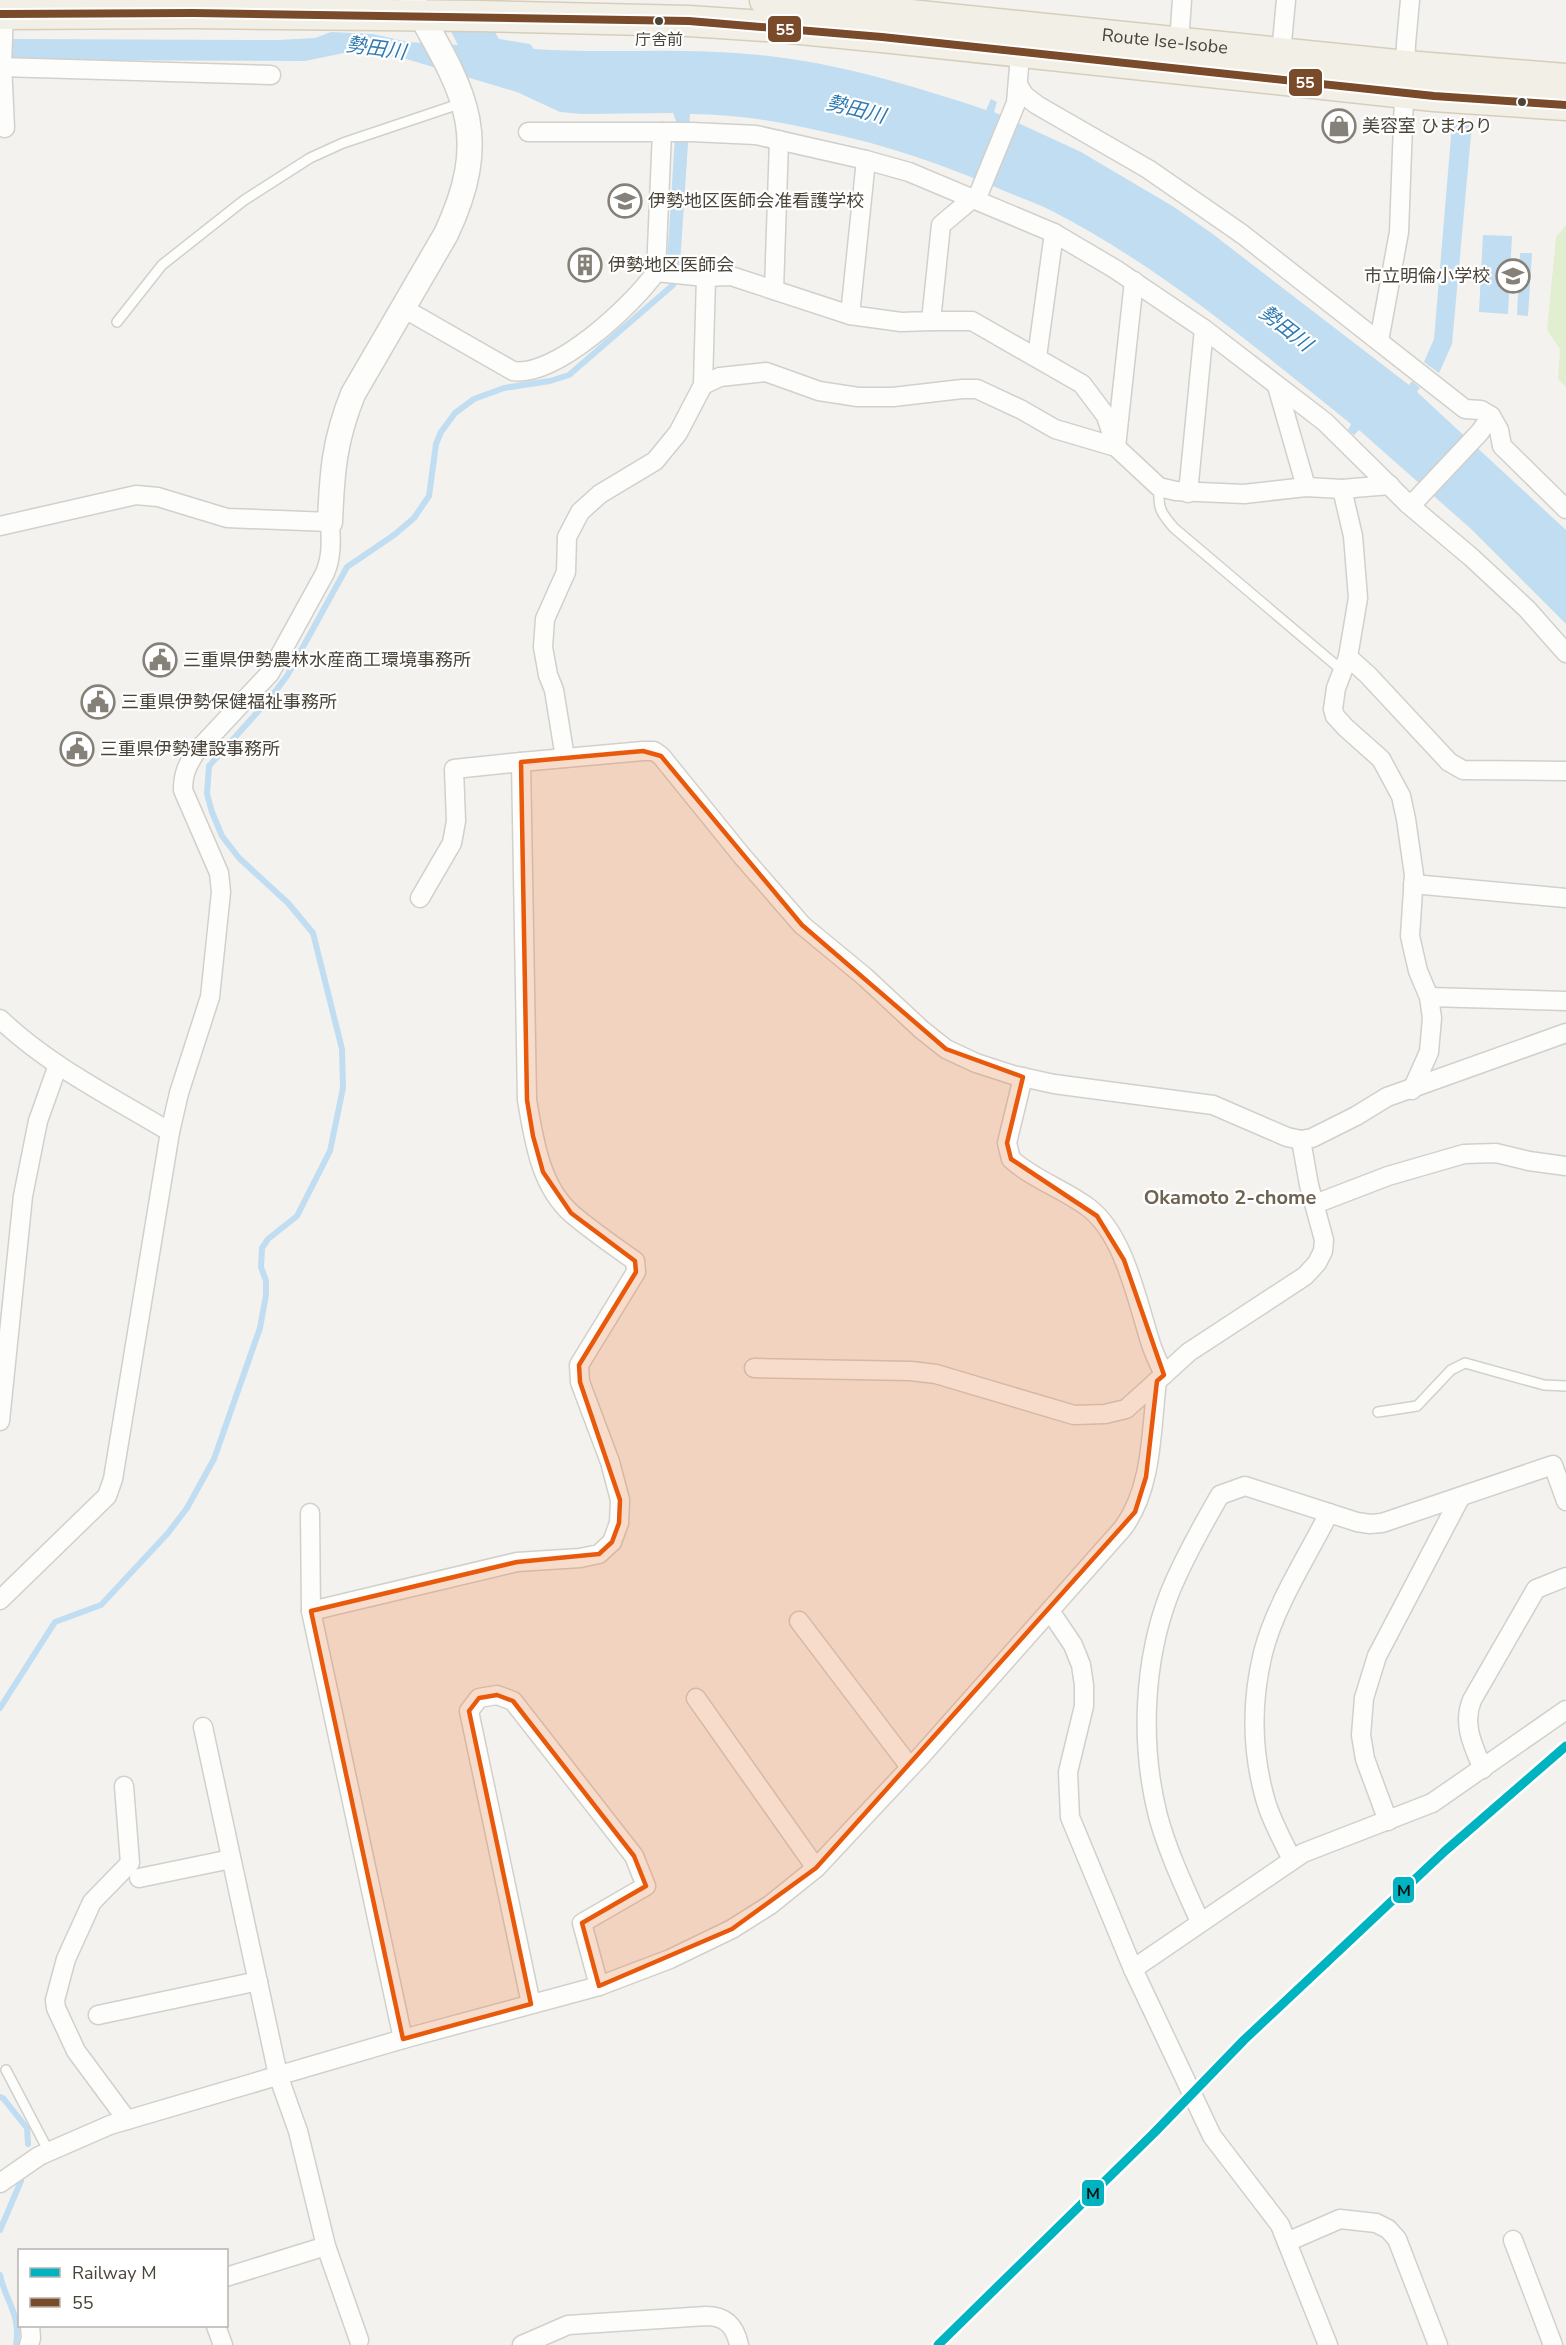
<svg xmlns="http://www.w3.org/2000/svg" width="1566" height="2345" font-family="'Nunito Sans','Noto Sans JP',sans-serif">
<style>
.green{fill:#e1eecf}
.water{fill:#c0ddf1}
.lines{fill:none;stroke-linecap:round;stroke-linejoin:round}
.stream{stroke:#c0ddf1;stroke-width:6}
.service-casing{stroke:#d2d0cb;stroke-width:12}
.minor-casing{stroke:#d2d0cb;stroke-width:21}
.tertiary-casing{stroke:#d2d0cb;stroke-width:27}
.primary-casing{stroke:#d6cebb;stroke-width:33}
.service{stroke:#fdfdfc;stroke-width:9}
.minor{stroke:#fdfdfc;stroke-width:18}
.tertiary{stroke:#fdfdfc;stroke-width:24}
.primary{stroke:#f2efe6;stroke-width:30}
.bus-1-casing{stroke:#fff;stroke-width:12}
.bus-1{stroke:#7a4b2a;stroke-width:8}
.rail-1-casing{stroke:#fff;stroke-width:14}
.rail-1{stroke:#00b3c1;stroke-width:9}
.marked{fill:#e8590c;fill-opacity:0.2;stroke:#e8590c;stroke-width:4.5;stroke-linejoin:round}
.bus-dot{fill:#4b4439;stroke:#fff;stroke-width:2}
.labels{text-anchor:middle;stroke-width:4.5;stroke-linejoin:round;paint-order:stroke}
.bus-label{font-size:16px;fill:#4b4439;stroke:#fff}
.street-label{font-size:18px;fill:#4b4439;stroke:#fff}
.poi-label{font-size:18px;fill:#4b4439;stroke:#fff;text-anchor:start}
.water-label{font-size:20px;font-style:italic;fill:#2e7ab2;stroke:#fff}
.neighbourhood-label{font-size:20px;font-weight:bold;fill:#6e6250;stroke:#fff}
.line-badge{stroke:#fff;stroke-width:2}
.badge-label{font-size:16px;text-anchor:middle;font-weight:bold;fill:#fff}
.pale-badge-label{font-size:16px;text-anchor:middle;font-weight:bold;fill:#111}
</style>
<rect width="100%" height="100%" fill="#f4f2ee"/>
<polygon class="green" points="1566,225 1566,387 1558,379 1560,349 1547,330 1556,237"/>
<g class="water">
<path d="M435,0H476L499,39L530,44L534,49C605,54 677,47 748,54C832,61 907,84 986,110L991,99L997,102L994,112L1081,152L1174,207L1210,232L1409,385L1412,381L1420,388L1417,392L1566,530V624L1470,528L1359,430L1354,435L1348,430L1351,424C1256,348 1161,267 1052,211C1036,203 1018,197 1002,190C944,165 887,145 825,132C781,122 736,114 690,114L680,264L667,262L676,121L673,113L582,114L560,112L517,92L403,58L344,53L305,61L0,60V40L14,39L279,40L315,38L331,32L373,34L408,42L458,45Z"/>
<polygon points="1472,124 1452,344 1439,373 1424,362 1434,339 1452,125"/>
<polygon points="1483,235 1512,236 1508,314 1479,312"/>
<polygon points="1520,253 1532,253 1528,316 1517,315"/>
</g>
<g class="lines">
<g class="stream">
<polyline points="0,1708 55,1622 101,1605 168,1533 187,1508 214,1459 260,1328 266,1295 266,1281 261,1267 262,1248 268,1239 297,1216 330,1151 343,1088 342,1049 313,933 288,903 239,858 222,836 212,812 207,794 209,766 271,697 287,676 347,567 394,535 414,518 429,496 436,444 441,432 455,413 474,399 504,388 550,381 569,375 673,285"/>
<polyline points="0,2097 3,2098 27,2128 28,2144"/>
<polyline points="0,2230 21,2181"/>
<path d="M0,2275C6,2303 21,2313 16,2345"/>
</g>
<g class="service-casing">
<g id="service">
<polyline points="117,322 162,265 243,201 310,158 343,143 462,103"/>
<path d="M1159,487C1158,508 1160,512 1174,528L1344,672"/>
<polyline points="1378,1412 1417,1406 1451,1370 1465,1363 1544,1385 1566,1386"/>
<polyline points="6,2070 49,2152"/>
</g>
</g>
<g class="minor-casing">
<g id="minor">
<polyline points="1,6 4,14 2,63 5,128"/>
<polyline points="1179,42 1182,0"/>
<polyline points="1281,53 1286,0"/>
<polyline points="0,67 271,75"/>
<polyline points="1019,86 1024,95 1037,105 1148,169 1242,234 1465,409 1481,410 1491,416 1499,430 1502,446 1566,509"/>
<polyline points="528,132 692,132 756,135 866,160 909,172 1054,233 1115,269 1204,329 1325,422 1408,504 1471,557 1527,609 1566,653"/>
<polyline points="656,272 706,277 731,276 850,315 901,322 931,321 941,225 979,193 1016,103 1021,43"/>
<polyline points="774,290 779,140"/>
<path d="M403,308L513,371C555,378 633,305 656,272L662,132"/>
<polyline points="850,315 866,160"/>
<polyline points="931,321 972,321 979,325 1082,384 1106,416 1116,447 1134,281"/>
<polyline points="1379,341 1399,232 1406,44 1410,0"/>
<polyline points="1037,357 1054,233"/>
<polyline points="703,385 720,377 766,372 819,391 858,397 893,397 962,389 977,389 1022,410 1055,429 1116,447 1159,487 1176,491 1244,494 1306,487 1342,489 1390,485"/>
<polyline points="1277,386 1306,487"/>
<polyline points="1342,489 1353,536 1358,598 1348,657 1336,688 1333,709 1335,716 1346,728 1381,759 1401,796 1406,819 1414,875 1410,936 1418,971 1429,997 1432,1018 1429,1052 1412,1090"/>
<polyline points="1188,493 1204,329"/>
<polyline points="1408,504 1417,499 1480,432 1491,416"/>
<path d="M0,526L136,495L158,497L227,518L330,522C331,541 332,556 325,573L270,673L196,752C187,765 183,774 183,790L219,873L221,892L210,997L179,1093L170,1132L113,1479L107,1496L0,1600"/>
<polyline points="1348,657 1368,675 1449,762 1463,770 1566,771"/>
<polyline points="565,758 554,690 548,675 543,647 545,619 566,572 567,537 580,512 600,494 655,461 678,433 703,385 706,277"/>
<polyline points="1413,884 1566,898"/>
<polyline points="420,898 452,843 456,821 454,769 521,762"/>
<polyline points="1429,997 1566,1001"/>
<path d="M0,1019C49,1066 112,1097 170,1132"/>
<path d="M1023,1077L1007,1143L1011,1159C1034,1180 1064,1189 1089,1208C1124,1235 1137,1300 1150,1341C1153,1352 1159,1363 1164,1375"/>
<polyline points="1315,1204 1388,1176 1464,1154 1496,1153 1529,1161 1566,1166"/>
<polyline points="754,1368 911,1371 936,1374 1074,1415 1105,1414 1126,1409 1157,1381"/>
<polyline points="0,1421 23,1196 38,1121 58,1065"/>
<path d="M310,1513L311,1611L517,1562L580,1558L599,1554L612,1542L619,1523L620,1500L610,1462L580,1382L579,1365L636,1272L635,1261C614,1246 592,1231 572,1214C540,1186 534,1140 527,1100L521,762L643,751H654L661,756L742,856L802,925L865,977L922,1030L946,1049L976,1063L1013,1075L1054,1084L1213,1105L1287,1137L1301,1140L1312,1138L1356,1116L1387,1097L1566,1033"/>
<polyline points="311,1611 403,2039"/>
<polyline points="1050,1611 1073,1645 1081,1665 1084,1685 1084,1706 1068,1772 1070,1817 1133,1969 1212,2136 1280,2225 1328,2345"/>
<polyline points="799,1621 910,1767"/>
<polyline points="696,1698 816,1868"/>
<polyline points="203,1727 278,2075 298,2131 326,2246 359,2340"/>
<path d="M1483,1769C1473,1746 1462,1724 1472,1700L1536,1589L1566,1577"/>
<polyline points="124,1786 130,1863 92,1902 66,1959 55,2000 56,2008 76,2051 127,2120"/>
<polyline points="1388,1821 1365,1759 1361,1735 1364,1698 1377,1656 1460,1498"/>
<path d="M1292,1860C1283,1841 1272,1822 1266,1802C1252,1754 1251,1702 1263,1653C1275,1605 1307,1557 1329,1513"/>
<polyline points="139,1878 231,1859"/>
<path d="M1200,1922C1185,1888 1168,1853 1158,1816C1140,1745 1143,1661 1170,1592C1184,1558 1202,1526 1220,1495L1245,1486L1357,1522L1370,1524L1382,1523L1553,1465L1566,1501"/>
<polyline points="1133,1969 1303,1853 1432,1803 1566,1710"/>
<polyline points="531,2004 469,1711 479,1698 497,1695 513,1701 634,1856 646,1886 582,1923 599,1986"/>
<polyline points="98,2015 258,1981"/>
<path d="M0,2183L39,2156L110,2125L403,2039L599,1986L670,1959L732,1929L770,1905L816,1868L921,1756L1123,1528C1153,1487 1151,1430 1157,1381L1189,1352L1305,1276L1317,1263L1323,1251L1324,1240L1309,1185L1301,1140"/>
<polyline points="1513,2240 1553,2345"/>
<polyline points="1287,2242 1340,2219 1376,2223 1388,2229 1397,2239 1438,2345"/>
<polyline points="226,2277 326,2246"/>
<polyline points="216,2326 223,2345"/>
<polyline points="29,2345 31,2338 30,2326"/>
<path d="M522,2345L568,2325L706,2316C726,2316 735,2326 739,2345"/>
</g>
</g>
<g class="tertiary-casing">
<path id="tertiary" d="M330,522C332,473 334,441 353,394L446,234C494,132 462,89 412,0"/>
</g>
<g class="primary-casing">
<g id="primary">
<path id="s1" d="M765,0L1406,66L1566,79"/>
<polyline points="0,14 193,13 478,16 689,21 780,27 882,37 1434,96 1566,105"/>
</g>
</g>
<use href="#service" class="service"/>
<use href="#minor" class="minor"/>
<use href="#tertiary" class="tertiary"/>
<use href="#primary" class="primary"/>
<g class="bus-1-casing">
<polyline id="bus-1" points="0,14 193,13 689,21 882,37 1434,96 1566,105"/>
</g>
<use href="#bus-1" class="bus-1"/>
<g class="rail-1-casing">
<polyline id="rail-1" points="938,2345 1155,2132 1244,2040 1445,1851 1566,1746"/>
</g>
<use href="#rail-1" class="rail-1"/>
</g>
<path class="marked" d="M643,751L661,756L802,925L946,1049L1023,1077L1007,1143L1011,1159L1097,1216L1124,1260L1164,1375L1157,1381L1146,1477L1135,1512L816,1868L732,1929L599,1986L582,1923L646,1886L634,1856L513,1701L497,1695L479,1698L469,1711L531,2004L403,2039L311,1611L517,1562L599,1554L612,1542L619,1523L620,1500L580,1382L579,1365L636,1272L635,1261L571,1213L543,1172L533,1136L527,1100L521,762Z"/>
<defs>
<g id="shop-ring" transform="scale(1.725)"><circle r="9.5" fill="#fff" stroke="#868178" stroke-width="1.5"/><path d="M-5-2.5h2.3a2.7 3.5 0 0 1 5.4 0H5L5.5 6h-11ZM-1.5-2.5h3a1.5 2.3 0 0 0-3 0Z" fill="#868178"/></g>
<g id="school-ring" transform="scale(1.725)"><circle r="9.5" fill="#fff" stroke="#868178" stroke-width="1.5"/><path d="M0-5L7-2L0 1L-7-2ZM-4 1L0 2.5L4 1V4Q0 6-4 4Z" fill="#868178"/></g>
<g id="building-ring" transform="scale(1.725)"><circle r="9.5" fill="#fff" stroke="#868178" stroke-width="1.5"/><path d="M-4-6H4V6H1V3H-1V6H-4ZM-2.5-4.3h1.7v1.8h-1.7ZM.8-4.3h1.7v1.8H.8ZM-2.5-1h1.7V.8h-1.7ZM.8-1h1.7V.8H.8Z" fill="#868178"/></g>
<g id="civic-ring" transform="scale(1.725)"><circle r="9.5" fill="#fff" stroke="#868178" stroke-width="1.5"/><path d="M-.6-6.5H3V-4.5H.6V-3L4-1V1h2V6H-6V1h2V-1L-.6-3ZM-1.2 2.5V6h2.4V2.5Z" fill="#868178"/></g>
</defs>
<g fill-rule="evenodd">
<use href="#shop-ring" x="1339" y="126"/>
<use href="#school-ring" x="625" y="201"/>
<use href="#building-ring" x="585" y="265"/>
<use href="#school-ring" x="1513" y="276"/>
<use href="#civic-ring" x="160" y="660"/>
<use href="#civic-ring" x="98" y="702"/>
<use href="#civic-ring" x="77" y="749"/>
</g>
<g class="bus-dot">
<circle cx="659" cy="21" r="5"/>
<circle cx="1522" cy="102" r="5"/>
</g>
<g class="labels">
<g class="bus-label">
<text x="659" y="45">庁舎前</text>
</g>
<g class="street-label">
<text dy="6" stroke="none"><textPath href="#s1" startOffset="402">Route Ise-Isobe</textPath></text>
</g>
<g class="poi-label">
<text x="1362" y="132">美容室 ひまわり</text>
<text x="648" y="207">伊勢地区医師会准看護学校</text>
<text x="608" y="271">伊勢地区医師会</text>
<text x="1490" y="282" text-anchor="end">市立明倫小学校</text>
<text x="183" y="666">三重県伊勢農林水産商工環境事務所</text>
<text x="121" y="708">三重県伊勢保健福祉事務所</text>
<text x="100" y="755">三重県伊勢建設事務所</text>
</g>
<g class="water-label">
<text transform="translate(376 48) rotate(8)" y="7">勢田川</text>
<text transform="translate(856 109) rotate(14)" y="7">勢田川</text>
<text transform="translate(1286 328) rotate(38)" y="7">勢田川</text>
</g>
<g class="neighbourhood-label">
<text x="1230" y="1204">Okamoto 2-chome</text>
</g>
</g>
<g class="line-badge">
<rect x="767" y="15" width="35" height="28" rx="6" fill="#7a4b2a"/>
<rect x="1288" y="68" width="35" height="29" rx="6" fill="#7a4b2a"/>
<rect x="1392" y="1876" width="23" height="28" rx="6" fill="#00b3c1"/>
<rect x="1081" y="2179" width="24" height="28" rx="6" fill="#00b3c1"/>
</g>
<g class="badge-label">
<text x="785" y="35">55</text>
<text x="1305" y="88">55</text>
</g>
<g class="pale-badge-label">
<text x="1404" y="1896">M</text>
<text x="1093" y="2199">M</text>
</g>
<rect x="18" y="2249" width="210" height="78" fill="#ffffff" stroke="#b7b4b0" stroke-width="1.5"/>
<rect x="30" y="2268" width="30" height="9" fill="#00b3c1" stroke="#b7b4b0" stroke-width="1.5"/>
<text x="72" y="2279" font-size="18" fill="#4b4439">Railway M</text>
<rect x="30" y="2298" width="30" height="9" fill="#7a4b2a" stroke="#b7b4b0" stroke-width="1.5"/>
<text x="72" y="2309" font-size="18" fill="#4b4439">55</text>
</svg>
